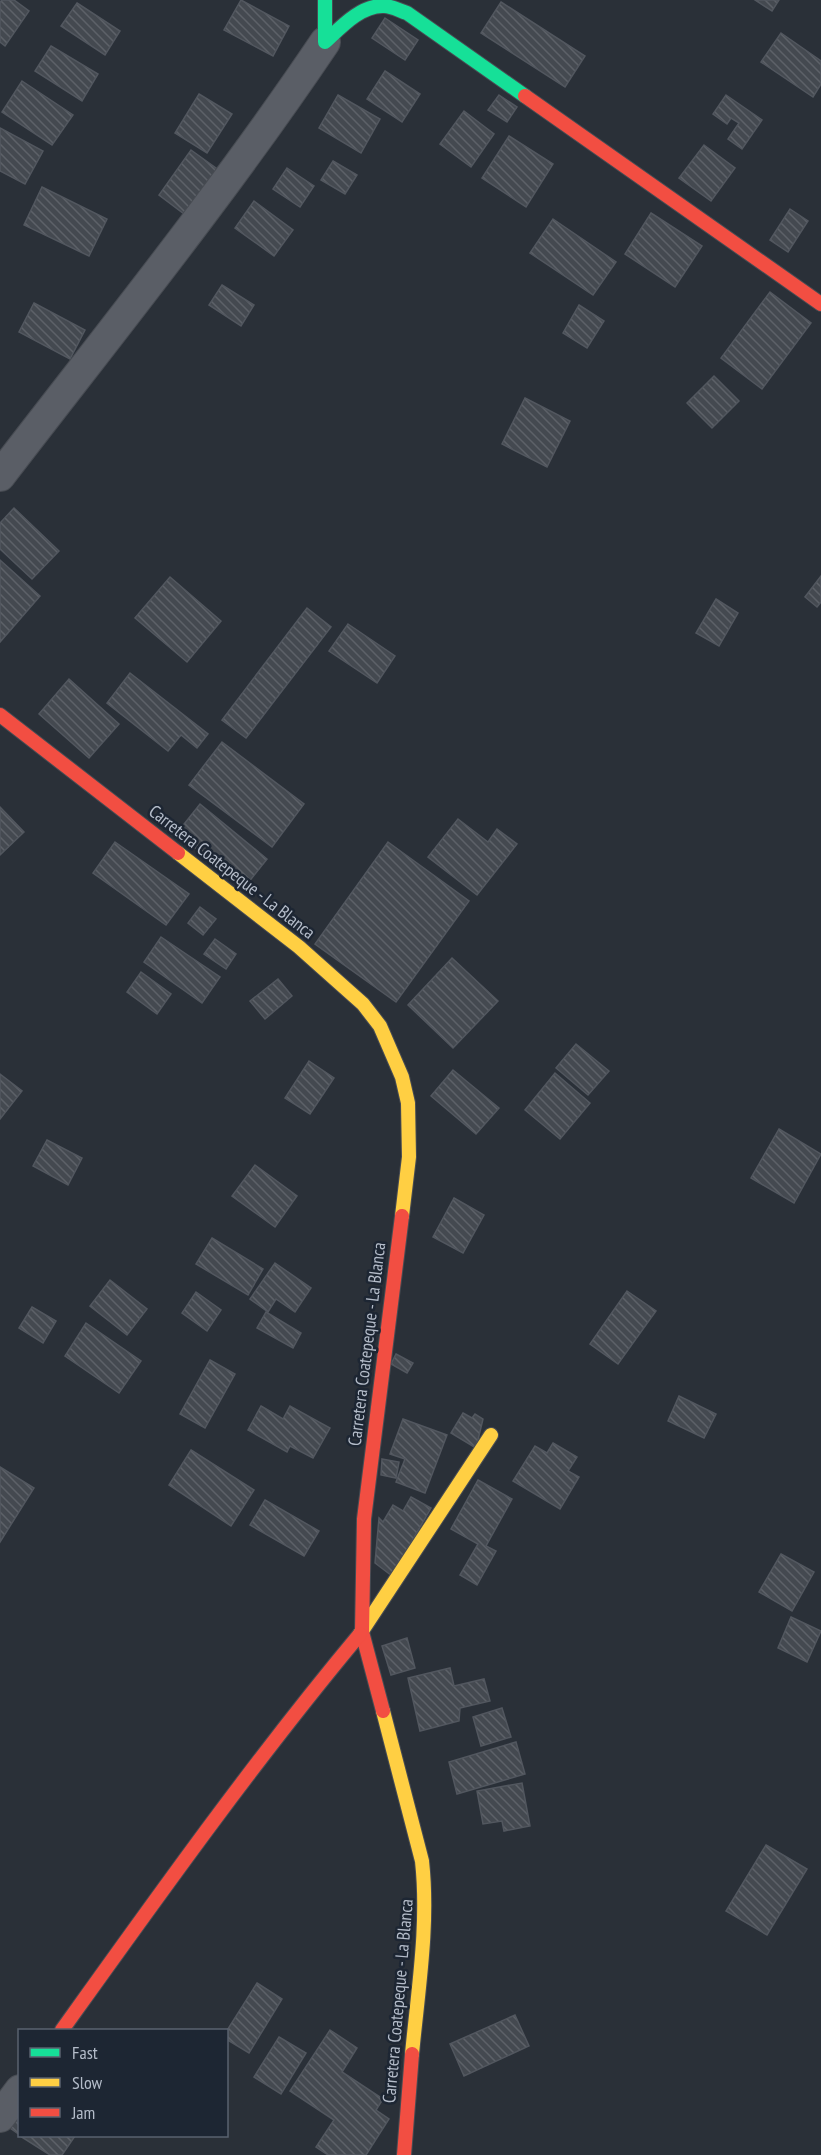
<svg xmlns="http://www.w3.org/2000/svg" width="821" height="2155" font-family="'PT Sans Narrow',sans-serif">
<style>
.building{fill:url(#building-back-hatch);stroke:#52575f;stroke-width:1.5}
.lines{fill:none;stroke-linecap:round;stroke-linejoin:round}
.street-casing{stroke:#484c53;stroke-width:32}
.fast-casing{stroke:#484c53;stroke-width:16}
.slow-casing{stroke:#484c53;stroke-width:16}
.jam-casing{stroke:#484c53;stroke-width:16}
.street{stroke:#5a5e66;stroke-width:30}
.fast{stroke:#16e098;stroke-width:14}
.slow{stroke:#ffcf43;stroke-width:14}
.jam{stroke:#f24e42;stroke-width:14}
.labels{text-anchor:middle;stroke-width:5;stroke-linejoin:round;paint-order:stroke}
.street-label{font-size:18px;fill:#b4bcc9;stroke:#1d2633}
</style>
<defs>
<pattern id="building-back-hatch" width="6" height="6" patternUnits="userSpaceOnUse" patternTransform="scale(1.5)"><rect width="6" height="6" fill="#444950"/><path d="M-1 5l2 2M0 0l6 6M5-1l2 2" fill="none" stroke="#5d6168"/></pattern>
</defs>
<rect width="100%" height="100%" fill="#2a3038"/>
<g class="building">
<polygon points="2,0 14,0 29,11 5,46 0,42 0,2"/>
<polygon points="241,0 289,26 273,56 224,30"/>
<polygon points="755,0 779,0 772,11"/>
<polygon points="501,2 585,56 565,87 481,33"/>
<polygon points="77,3 120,31 105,55 61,26"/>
<polygon points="385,18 418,40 405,60 372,38"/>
<polygon points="781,33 821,61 821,84 813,97 761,62"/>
<polygon points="51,46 98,74 82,101 35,71"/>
<polygon points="385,71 420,94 402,122 367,99"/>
<polygon points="22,81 73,115 52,145 2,112"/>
<polygon points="199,94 232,114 207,153 175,133"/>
<polygon points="338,95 380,119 361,153 319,128"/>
<polygon points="499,95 517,107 507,122 488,110"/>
<polygon points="726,95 762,120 742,149 728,139 739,123 731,118 727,124 713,114"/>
<polygon points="464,111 494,134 471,167 440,144"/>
<polygon points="0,128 43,151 25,184 0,171"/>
<polygon points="509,136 553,164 526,207 482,178"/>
<polygon points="704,145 735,168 711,201 679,178"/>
<polygon points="191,150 220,171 188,217 159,195"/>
<polygon points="333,161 357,175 345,194 321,180"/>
<polygon points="287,168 314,186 300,207 273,189"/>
<polygon points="42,187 107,219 89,256 24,225"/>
<polygon points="254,201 293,230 274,256 235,228"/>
<polygon points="790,209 808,221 788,252 770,240"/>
<polygon points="651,213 702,246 675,287 625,254"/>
<polygon points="553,219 616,262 593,295 530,253"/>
<polygon points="222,285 254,305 241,326 209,305"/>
<polygon points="770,292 811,323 762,389 721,358"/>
<polygon points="34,303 85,330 70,359 19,332"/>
<polygon points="579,305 604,321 587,348 563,333"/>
<polygon points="714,376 739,401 712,428 687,403"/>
<polygon points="525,398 570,421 547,467 502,444"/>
<polygon points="14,508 59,551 32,579 0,549 0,523"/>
<polygon points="0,560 40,596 0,642"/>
<polygon points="821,576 821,602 817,607 805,597"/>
<polygon points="170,577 221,621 187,662 135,618"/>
<polygon points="716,599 738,613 719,646 696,633"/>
<polygon points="307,608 331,627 246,738 222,720"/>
<polygon points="348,624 395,656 377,683 329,651"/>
<polygon points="130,673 208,734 197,748 181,735 168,751 107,703"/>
<polygon points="69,679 119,724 89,758 39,714"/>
<polygon points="222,742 304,804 272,847 189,785"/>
<polygon points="200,804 267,859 244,888 177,833"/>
<polygon points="0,807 24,832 0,855"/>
<polygon points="458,819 488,842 497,829 517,844 477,895 428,857"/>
<polygon points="115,842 189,894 166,925 93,873"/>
<polygon points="388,842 469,901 396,1002 315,944"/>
<polygon points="200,907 216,919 203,935 188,923"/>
<polygon points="161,937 220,977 202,1003 144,962"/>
<polygon points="215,939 236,954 226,969 204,954"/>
<polygon points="452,958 498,1001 453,1048 408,1005"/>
<polygon points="141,972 171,994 157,1014 127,992"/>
<polygon points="278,979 292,996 265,1019 250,1001"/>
<polygon points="576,1044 609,1071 588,1095 556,1068"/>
<polygon points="309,1061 334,1078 310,1114 285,1098"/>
<polygon points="453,1070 499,1108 476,1134 431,1096"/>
<polygon points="555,1073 590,1103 560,1139 525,1110"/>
<polygon points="0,1074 22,1091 0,1119"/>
<polygon points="779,1129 821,1154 794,1203 751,1178"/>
<polygon points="47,1140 82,1158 68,1185 33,1166"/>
<polygon points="255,1165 297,1196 275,1227 232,1196"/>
<polygon points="454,1198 484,1215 463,1253 433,1237"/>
<polygon points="212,1238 263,1269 248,1295 196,1264"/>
<polygon points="275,1263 311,1288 295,1312 276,1299 268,1312 250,1299"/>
<polygon points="110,1280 147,1309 127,1335 90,1306"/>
<polygon points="627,1291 656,1311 618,1364 590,1344"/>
<polygon points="196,1292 221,1310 207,1331 182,1313"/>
<polygon points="32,1307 56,1321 43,1343 19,1328"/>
<polygon points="266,1312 301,1333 293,1348 257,1328"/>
<polygon points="86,1323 141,1361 119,1393 65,1356"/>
<polygon points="396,1354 413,1363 407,1373 391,1364"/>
<polygon points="210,1360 235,1374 205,1428 180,1414"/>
<polygon points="679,1396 716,1414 704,1438 668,1421"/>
<polygon points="261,1406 283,1419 290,1406 330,1428 313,1458 290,1446 287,1452 248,1430"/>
<polygon points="463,1413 472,1418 475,1414 483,1419 476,1448 451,1433"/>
<polygon points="403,1419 447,1435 425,1493 396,1482 405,1459 390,1454"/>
<polygon points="553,1443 577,1457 568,1471 579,1477 560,1509 513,1481 535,1446 547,1453"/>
<polygon points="191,1450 254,1490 231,1526 169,1485"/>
<polygon points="382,1459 399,1462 396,1478 381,1475"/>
<polygon points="0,1467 34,1488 0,1542"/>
<polygon points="478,1480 512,1499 486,1546 496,1551 477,1585 460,1575 478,1544 451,1529"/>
<polygon points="411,1497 431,1508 392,1576 375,1563 379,1518 383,1522 393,1505 403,1511"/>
<polygon points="265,1500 319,1531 304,1556 250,1525"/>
<polygon points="781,1554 814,1572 792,1611 759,1592"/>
<polygon points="791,1617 821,1631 807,1662 778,1648"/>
<polygon points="407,1638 415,1668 391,1675 382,1646"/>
<polygon points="450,1668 454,1686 484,1679 490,1701 460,1708 459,1721 420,1731 408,1678"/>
<polygon points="502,1708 511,1737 481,1746 473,1717"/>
<polygon points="516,1742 525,1774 457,1794 449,1762"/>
<polygon points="522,1783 530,1826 504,1831 502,1821 483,1824 477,1791"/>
<polygon points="766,1845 807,1869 767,1935 726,1911"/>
<polygon points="257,1983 282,1999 249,2053 226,2039 226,2032"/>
<polygon points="515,2015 529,2046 464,2076 450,2044"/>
<polygon points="330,2030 357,2048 342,2072 383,2099 376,2110 389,2119 366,2155 328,2155 316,2147 334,2120 290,2091"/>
<polygon points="279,2037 306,2053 281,2094 254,2077"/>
<polygon points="20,2114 20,2135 10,2128"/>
<polygon points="20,2136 75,2136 62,2155 50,2155"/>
</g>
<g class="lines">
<g class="street-casing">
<g id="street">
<path d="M0,476C110,333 224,192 325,42"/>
<polyline points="0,2117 20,2090"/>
</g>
</g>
<g class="fast-casing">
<path id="fast" d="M325,0V42C341,27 361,5 384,6C392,6 400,11 407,13L525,96"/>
</g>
<g class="slow-casing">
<g id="slow">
<polyline points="178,853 299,947 363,1004 380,1026 402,1077 408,1103 409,1157 402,1216"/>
<polyline points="360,1634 491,1435"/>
<path d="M383,1711L422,1861C429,1925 418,1990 412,2054"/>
</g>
</g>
<g class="jam-casing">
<g id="jam">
<polyline points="525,96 821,304"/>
<polyline points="0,715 178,853"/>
<polyline points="383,1711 362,1632 364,1519 402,1216"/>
<path d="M62,2030C158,1896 254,1761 360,1634"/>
<polyline points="404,2155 412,2054"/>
</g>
</g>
<use href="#street" class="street"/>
<use href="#fast" class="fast"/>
<use href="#slow" class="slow"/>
<use href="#jam" class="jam"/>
</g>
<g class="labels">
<g class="street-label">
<text transform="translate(232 872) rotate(38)" y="6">Carretera Coatepeque - La Blanca</text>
<text transform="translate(367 1344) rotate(-83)" y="6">Carretera Coatepeque - La Blanca</text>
<text transform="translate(398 2001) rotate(-85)" y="6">Carretera Coatepeque - La Blanca</text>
</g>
</g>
<rect x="18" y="2029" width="210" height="108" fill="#1d2633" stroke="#59626f" stroke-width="1.5"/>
<rect x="30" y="2048" width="30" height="9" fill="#16e098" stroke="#59626f" stroke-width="1.5"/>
<text x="72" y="2059" font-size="18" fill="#b4bcc9">Fast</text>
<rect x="30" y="2078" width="30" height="9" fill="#ffcf43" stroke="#59626f" stroke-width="1.5"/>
<text x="72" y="2089" font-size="18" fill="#b4bcc9">Slow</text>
<rect x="30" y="2108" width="30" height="9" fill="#f24e42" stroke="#59626f" stroke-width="1.5"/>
<text x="72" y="2119" font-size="18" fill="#b4bcc9">Jam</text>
</svg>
